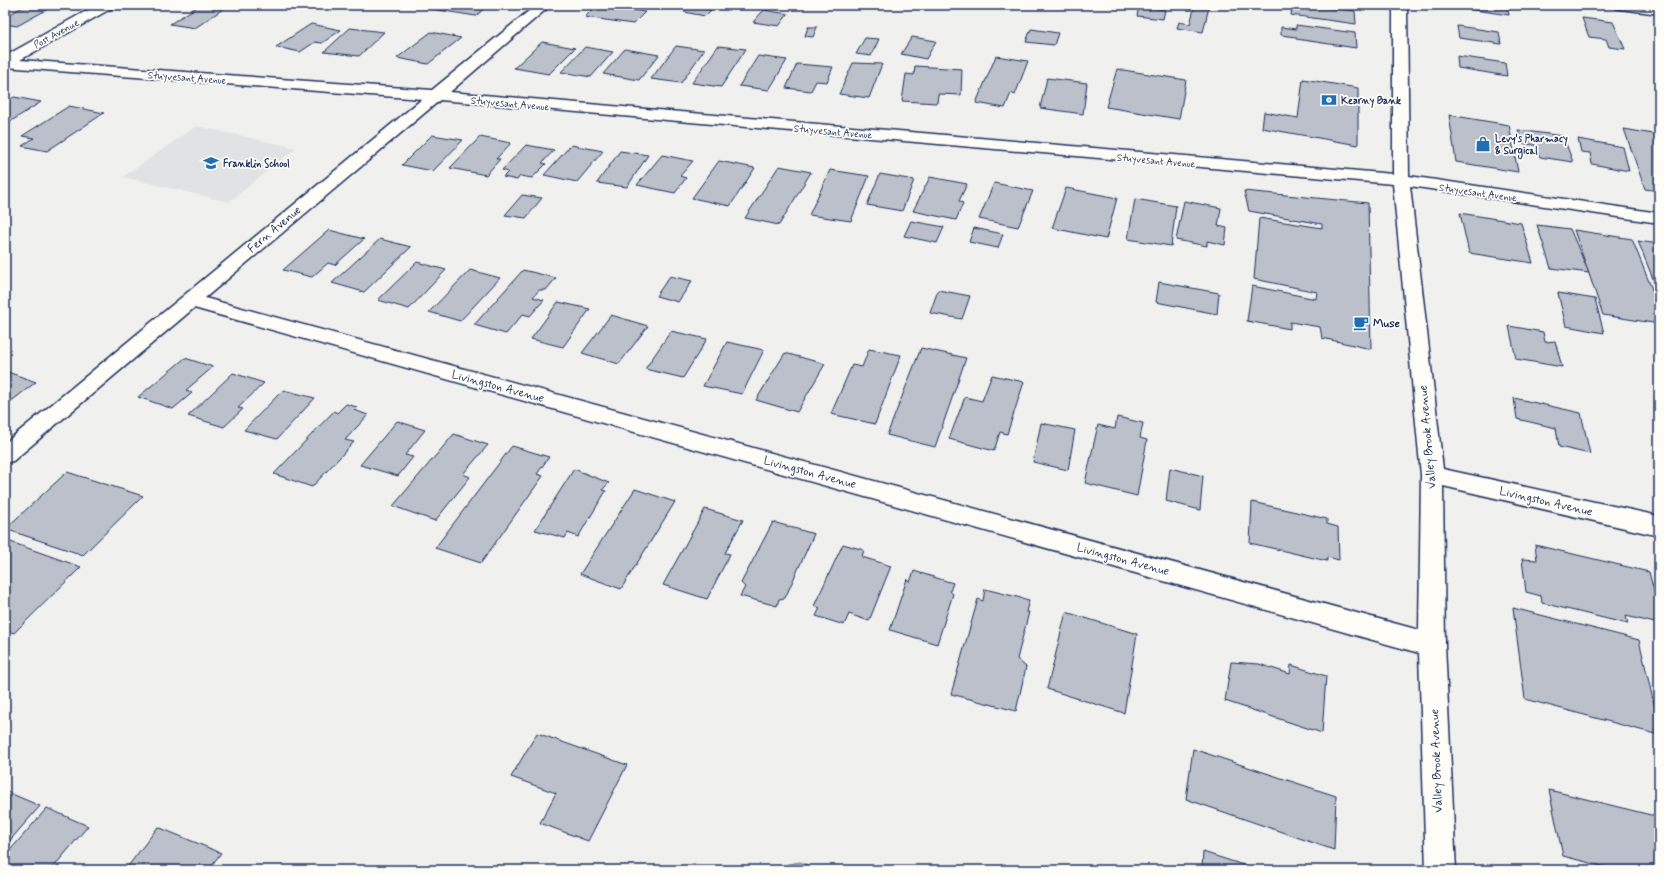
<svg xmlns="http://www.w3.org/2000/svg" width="1664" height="875" font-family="Mynerve,sans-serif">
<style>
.built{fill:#e0e2e3}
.water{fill:#a7adbd;stroke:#6f7b97}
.building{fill:#bbc0ca;stroke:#1b2f5e}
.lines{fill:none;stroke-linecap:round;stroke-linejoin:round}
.minor-casing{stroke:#1b2f5e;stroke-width:3}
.minor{fill:#fdfcf7;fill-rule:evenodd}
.labels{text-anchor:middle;stroke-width:3.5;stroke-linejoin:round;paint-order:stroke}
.far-street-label{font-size:10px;fill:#1b2f5e;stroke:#fdfcf7}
.far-poi-label{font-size:10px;font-weight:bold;fill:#1b2f5e;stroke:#fdfcf7;text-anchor:start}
.street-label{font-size:12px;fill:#1b2f5e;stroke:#fdfcf7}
.poi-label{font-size:12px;font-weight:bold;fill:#1b2f5e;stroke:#fdfcf7;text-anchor:start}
</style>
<rect width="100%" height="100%" fill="#f0f0ee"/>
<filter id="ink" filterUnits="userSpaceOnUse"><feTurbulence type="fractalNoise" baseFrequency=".025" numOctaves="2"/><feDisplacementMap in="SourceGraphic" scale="8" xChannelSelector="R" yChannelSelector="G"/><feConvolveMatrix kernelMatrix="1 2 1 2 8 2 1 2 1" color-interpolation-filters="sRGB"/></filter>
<g filter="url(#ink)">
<polygon class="built" points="196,126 296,148 229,202 123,177"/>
<polygon class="water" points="800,862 808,865 812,870 780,870 788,864"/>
<g class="building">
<polygon points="26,5 48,9 17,26 5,24 5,17"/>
<polygon points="200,5 229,5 195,28 170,24"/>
<polygon points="429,5 488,5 476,16 425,8"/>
<polygon points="597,5 603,5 645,12 633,24 585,17"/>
<polygon points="1195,5 1209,7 1203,32 1177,28 1179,22 1190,24"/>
<polygon points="1299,5 1355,11 1356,24 1291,15 1292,6 1299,7"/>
<polygon points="1453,5 1507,5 1509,15 1453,7"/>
<polygon points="690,6 711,10 705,16 684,12"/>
<polygon points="1139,6 1165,10 1163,19 1137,16"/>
<polygon points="764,10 788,14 779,26 753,22"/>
<polygon points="1582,18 1613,22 1625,49 1609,47 1606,39 1589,37"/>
<polygon points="311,24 341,30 322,43 315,42 300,52 276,47"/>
<polygon points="1296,25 1355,33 1356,48 1296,39 1296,37 1281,35 1281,27 1296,29"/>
<polygon points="1457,26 1499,32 1501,44 1459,38"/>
<polygon points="808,27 817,27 813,37 805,36"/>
<polygon points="350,28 384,32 359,56 324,52"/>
<polygon points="1031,29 1058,33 1054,45 1026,42"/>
<polygon points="431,32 461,38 428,64 397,58"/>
<polygon points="912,37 936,41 926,59 901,54"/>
<polygon points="865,38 879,39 871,56 856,54"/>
<polygon points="542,42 575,48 549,74 514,68"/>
<polygon points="676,46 704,50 681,83 651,79"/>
<polygon points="718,46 746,49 721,87 692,83"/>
<polygon points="585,47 613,52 591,77 561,72"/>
<polygon points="625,49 659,55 639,80 603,74"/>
<polygon points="758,56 787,60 769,90 739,86"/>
<polygon points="996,56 1028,61 1015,95 1011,93 1005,108 976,103"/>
<polygon points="1457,56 1505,63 1507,76 1458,68"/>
<polygon points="853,63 882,64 869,98 839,94"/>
<polygon points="797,64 833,67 827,82 816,81 811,91 786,88"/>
<polygon points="915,66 962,69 961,95 938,94 937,103 902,101 906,74 914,75"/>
<polygon points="1117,69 1186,80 1179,119 1106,107"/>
<polygon points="1047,78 1087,83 1083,114 1040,108"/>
<polygon points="1303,79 1358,88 1358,145 1262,128 1264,112 1298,118"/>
<polygon points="14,97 41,102 5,125 5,103"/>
<polygon points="69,106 104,113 47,151 22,146 34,138 22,136"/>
<polygon points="1449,115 1509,125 1518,172 1456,162"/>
<polygon points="1624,129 1659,135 1659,191 1645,189"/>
<polygon points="1518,130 1563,136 1573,162 1540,157 1535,145 1522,144"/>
<polygon points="432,135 463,140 433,171 402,165"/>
<polygon points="480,137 511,143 496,159 500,159 486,175 450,168"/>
<polygon points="1578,139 1623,147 1629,171 1592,164 1590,153 1581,152"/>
<polygon points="526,145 554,150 542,163 546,164 532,178 520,176 517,180 503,177 508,172 502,170"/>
<polygon points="571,145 603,151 577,182 544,175"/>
<polygon points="620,151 648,155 627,187 597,183"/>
<polygon points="662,155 693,161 680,176 686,178 675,193 637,185"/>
<polygon points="719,161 755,168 730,206 692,198"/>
<polygon points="779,166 811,172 779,225 745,218"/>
<polygon points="830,170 869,176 851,221 809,215"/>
<polygon points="880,174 914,180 902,211 867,205"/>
<polygon points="930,177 967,184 959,201 963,203 956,220 913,211"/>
<polygon points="994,183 1033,191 1018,227 979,219"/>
<polygon points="1066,188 1117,198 1106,239 1052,228"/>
<polygon points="1244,191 1368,203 1371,349 1322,338 1320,327 1290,322 1290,329 1247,321 1252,286 1316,299 1317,292 1254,279 1259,218 1322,228 1322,224 1249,211"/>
<polygon points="522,195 542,198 526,218 505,215"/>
<polygon points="1135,199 1176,206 1171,246 1128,239"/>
<polygon points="1184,201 1221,208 1218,226 1227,228 1225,245 1207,241 1207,246 1176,240"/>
<polygon points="1460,213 1521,223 1533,263 1469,253"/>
<polygon points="911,221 944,227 937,243 904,236"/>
<polygon points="1537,225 1570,229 1589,273 1551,268"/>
<polygon points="974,228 1003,234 998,248 969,242"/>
<polygon points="329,230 364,239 335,265 328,263 312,277 283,270"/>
<polygon points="1574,230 1632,239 1659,307 1659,324 1603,315"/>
<polygon points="380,239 411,247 364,292 332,283"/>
<polygon points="1638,241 1659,244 1659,294"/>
<polygon points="417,262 446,270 409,309 378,300"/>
<polygon points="470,270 500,278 460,321 429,312"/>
<polygon points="523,270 556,278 546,290 539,290 533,297 544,300 530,316 523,314 506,334 474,325"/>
<polygon points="670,276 692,281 678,302 656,296"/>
<polygon points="1159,282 1219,293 1217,314 1156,302"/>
<polygon points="938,290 970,296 962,319 930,313"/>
<polygon points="1558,293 1595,299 1604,333 1566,326"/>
<polygon points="558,302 590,309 563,347 531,339"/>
<polygon points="611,315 648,326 619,364 582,353"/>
<polygon points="1509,326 1543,332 1545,342 1555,341 1562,367 1516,359"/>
<polygon points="671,331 707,339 683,378 645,369"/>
<polygon points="727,342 764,350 742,394 703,386"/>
<polygon points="921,348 966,358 935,447 887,435"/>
<polygon points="869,349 901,355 875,424 831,414 852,365 862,367"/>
<polygon points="785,353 825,364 797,412 756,400"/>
<polygon points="185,358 213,367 186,390 192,393 173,409 138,397"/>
<polygon points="5,371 36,382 5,406"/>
<polygon points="233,373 264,383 238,408 243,409 224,427 188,416"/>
<polygon points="992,375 1024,382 1007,434 1000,432 994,451 949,439 965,397 982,401"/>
<polygon points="283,390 315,398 277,439 244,430"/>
<polygon points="1514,398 1581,413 1590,454 1559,447 1556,428 1517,419"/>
<polygon points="346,404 357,407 354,410 368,415 345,440 354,442 312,487 274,474 334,411 337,413"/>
<polygon points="1117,417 1143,423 1140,438 1147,440 1137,496 1085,483 1098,425 1115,429"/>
<polygon points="397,421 425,430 405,455 413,457 398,476 360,465"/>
<polygon points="1041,423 1075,430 1068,470 1033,462"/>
<polygon points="454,434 488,445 463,474 470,477 435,521 393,506"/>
<polygon points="512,446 549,457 537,474 543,476 481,563 435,548"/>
<polygon points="1170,468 1203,476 1200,510 1166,501"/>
<polygon points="574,469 609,483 602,490 606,491 578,537 568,533 565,538 535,530"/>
<polygon points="67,472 143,496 83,555 5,529"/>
<polygon points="635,489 675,502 621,589 580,574"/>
<polygon points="1252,502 1327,519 1327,524 1338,527 1339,560 1327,557 1327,561 1250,543"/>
<polygon points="705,509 743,520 725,553 730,554 707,599 663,585"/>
<polygon points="773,522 814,534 785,598 779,599 777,606 740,596 745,587 741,583"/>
<polygon points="5,540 81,567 14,633 5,630"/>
<polygon points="843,544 864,550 862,557 891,566 869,621 849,614 844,625 816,616 820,608 814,606"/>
<polygon points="1535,545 1649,572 1659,611 1659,624 1626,616 1628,624 1542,603 1541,596 1526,592 1522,559 1537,560"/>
<polygon points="914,571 953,583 950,591 953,594 937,644 890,630 907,579 910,582"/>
<polygon points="985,589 1029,600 1026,612 1029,612 1017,659 1026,667 1016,711 951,694 978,599 983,601"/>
<polygon points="1513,608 1639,640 1659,725 1659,735 1525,699"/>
<polygon points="1066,612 1137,634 1124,713 1047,689"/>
<polygon points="1231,662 1259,664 1290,674 1291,665 1326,676 1322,733 1225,701"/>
<polygon points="537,733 627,765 588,841 540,823 556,793 511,777"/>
<polygon points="1193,749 1336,796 1334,850 1186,799"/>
<polygon points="1549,790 1659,817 1659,870 1617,870 1563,856"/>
<polygon points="5,791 40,806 5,846"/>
<polygon points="47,808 88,826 51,870 5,870 5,856"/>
<polygon points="158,827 221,853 208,870 125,870"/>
<polygon points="1203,852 1259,870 1202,870"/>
</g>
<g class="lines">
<g class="minor-casing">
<g id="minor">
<path d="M97,5H114L112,8L20,60L432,90L536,5H551L450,92L1393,174V5H1407L1409,176L1659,213V223L1410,186L1443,469L1659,516V536L1443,486L1445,645L1456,870H1426L1419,653L194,308L13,461L5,463V443L422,99L5,67V56ZM440,100L1393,184L1421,475L1419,630L205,298Z"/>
<polygon points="1613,5 1659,6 1659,14 1620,9 1615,8"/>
</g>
</g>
<use href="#minor" class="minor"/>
</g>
</g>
<defs>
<g id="bank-bare" transform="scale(1.2)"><path d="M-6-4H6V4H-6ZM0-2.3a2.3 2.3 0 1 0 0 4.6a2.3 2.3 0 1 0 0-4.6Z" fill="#1f6fb2" stroke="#fdfcf7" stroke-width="2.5" paint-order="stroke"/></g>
<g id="shop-bare" transform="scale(1.2)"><path d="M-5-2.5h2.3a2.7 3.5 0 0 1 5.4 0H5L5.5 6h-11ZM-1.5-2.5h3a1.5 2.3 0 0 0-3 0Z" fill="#1f6fb2" stroke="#fdfcf7" stroke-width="2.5" paint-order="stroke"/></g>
<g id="school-bare" transform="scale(1.2)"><path d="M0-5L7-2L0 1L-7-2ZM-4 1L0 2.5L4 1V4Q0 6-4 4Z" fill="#1f6fb2" stroke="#fdfcf7" stroke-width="2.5" paint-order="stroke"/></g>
<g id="cafe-bare" transform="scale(1.2)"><path d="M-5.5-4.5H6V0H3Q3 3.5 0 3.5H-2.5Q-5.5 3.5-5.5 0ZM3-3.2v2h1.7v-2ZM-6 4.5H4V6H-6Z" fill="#1f6fb2" stroke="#fdfcf7" stroke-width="2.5" paint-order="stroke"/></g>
</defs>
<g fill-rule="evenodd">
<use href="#bank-bare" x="1329" y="100"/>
<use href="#shop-bare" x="1483" y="144"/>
<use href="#school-bare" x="211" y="163"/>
<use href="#cafe-bare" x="1361" y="323"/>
</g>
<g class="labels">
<g class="far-street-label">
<text transform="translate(56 33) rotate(-29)" y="4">Post Avenue</text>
<text transform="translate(187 77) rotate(4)" y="4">Stuyvesant Avenue</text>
<text transform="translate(510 103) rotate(5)" y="4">Stuyvesant Avenue</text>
<text transform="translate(833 131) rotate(5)" y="4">Stuyvesant Avenue</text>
<text transform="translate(1156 160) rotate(5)" y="4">Stuyvesant Avenue</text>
<text transform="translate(1478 192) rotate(8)" y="4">Stuyvesant Avenue</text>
</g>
<g class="far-poi-label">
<text x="1341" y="104">Kearny Bank</text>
<text x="1495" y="142">Levy's Pharmacy<tspan x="1495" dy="12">&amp; Surgical</tspan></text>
<text x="223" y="167">Franklin School</text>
</g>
<g class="street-label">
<text transform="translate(274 229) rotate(-40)" y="4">Fern Avenue</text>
<text transform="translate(498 386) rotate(15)" y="4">Livingston Avenue</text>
<text transform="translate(1427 437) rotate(-95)" y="4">Valley Brook Avenue</text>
<text transform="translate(810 472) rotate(15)" y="4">Livingston Avenue</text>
<text transform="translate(1546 501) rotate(13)" y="4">Livingston Avenue</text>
<text transform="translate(1123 559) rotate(15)" y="4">Livingston Avenue</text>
<text transform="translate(1436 761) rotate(-92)" y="4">Valley Brook Avenue</text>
</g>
<g class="poi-label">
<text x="1373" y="327">Muse</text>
</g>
</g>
<rect width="1664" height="875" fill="none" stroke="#fdfcf7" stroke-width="20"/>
<rect x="10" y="10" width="1644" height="855" fill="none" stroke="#1b2f5e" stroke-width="1.5" filter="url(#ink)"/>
</svg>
